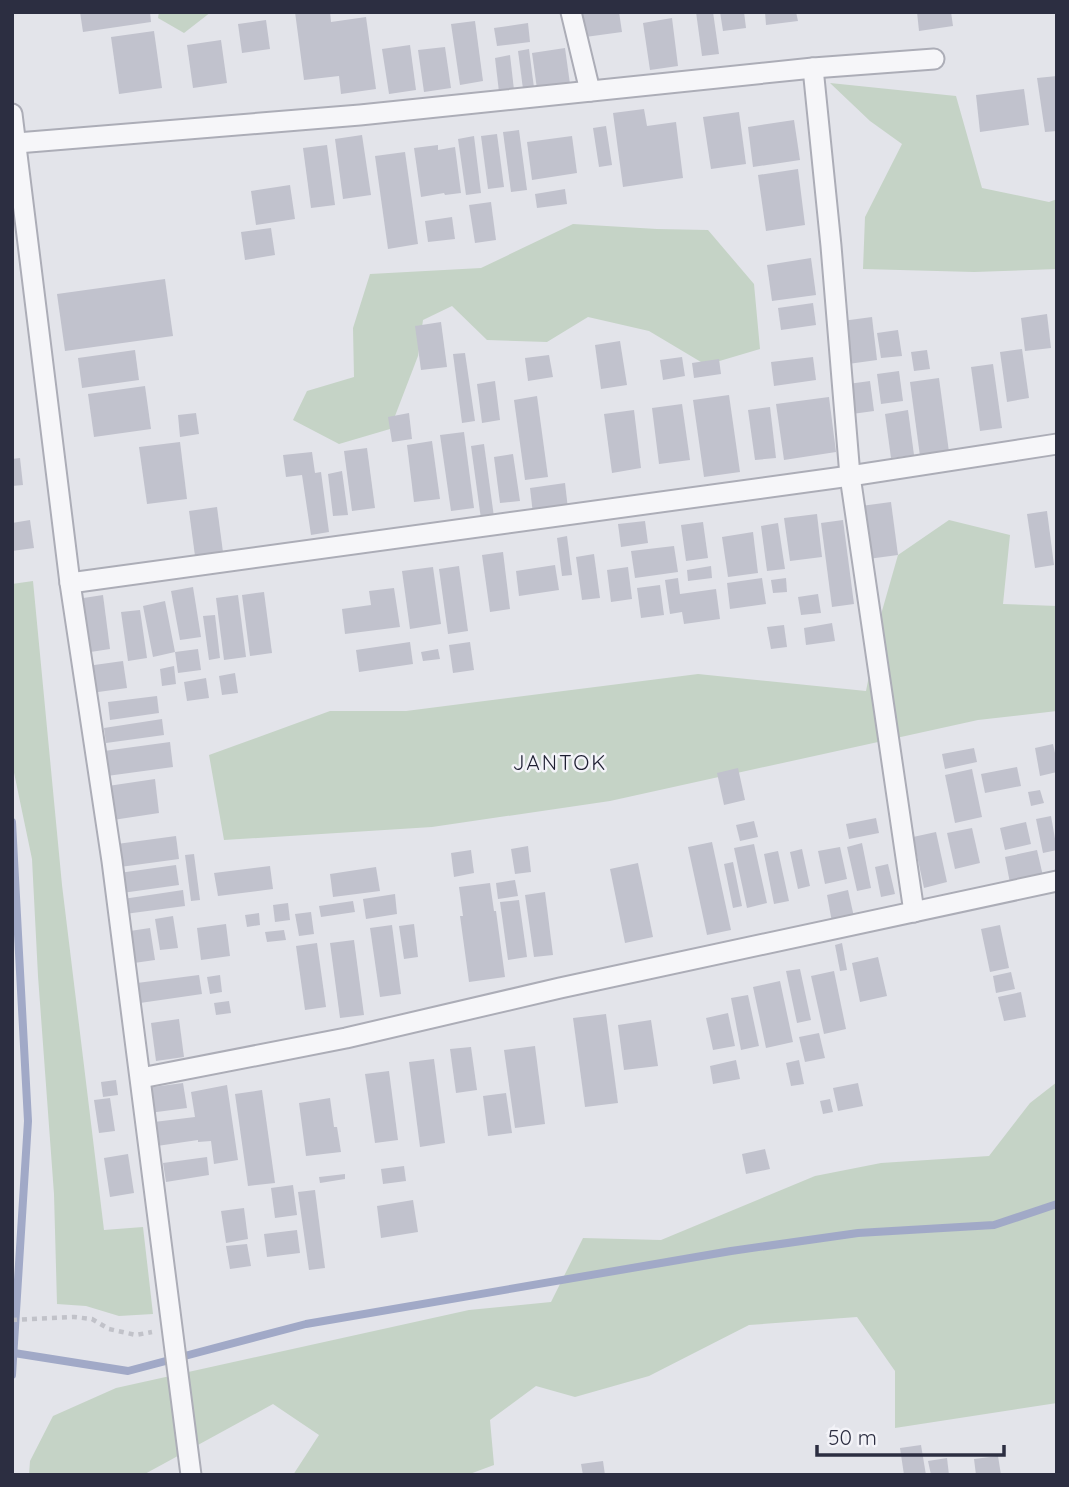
<svg xmlns="http://www.w3.org/2000/svg" width="1069" height="1487" font-family="Quicksand,sans-serif">
<style>
.green{fill:#c5d3c6}
.lines{fill:none;stroke-linecap:round;stroke-linejoin:round}
.stream{stroke:#a1a9c7;stroke-width:8}
.building{fill:#c1c2cd}
.minor-casing{stroke:#acadb7;stroke-width:23}
.path{stroke:#c1c2c9;stroke-width:4.5;stroke-dasharray:5 5;stroke-linecap:butt}
.minor{stroke:#f6f6f9;stroke-width:19}
.labels{text-anchor:middle;stroke-width:5;stroke-linejoin:round;paint-order:stroke}
.quarter-label{font-size:21px;letter-spacing:2px;fill:#1e1f32;stroke:#f3f3f8}
</style>
<rect width="100%" height="100%" fill="#e3e4ea"/>
<g class="green">
<polygon points="159,12 211,12 184,33 158,18"/>
<polygon points="830,83 956,96 982,188 1049,202 1057,199 1057,269 974,272 863,269 865,217 902,144 870,121"/>
<polygon points="573,224 657,229 708,230 754,284 760,349 706,365 649,331 588,317 547,342 487,340 452,306 423,320 418,356 390,429 339,444 293,420 307,391 354,377 353,328 370,274 481,268"/>
<polygon points="949,520 1010,535 1003,604 1057,606 1057,711 978,720 610,801 432,827 224,840 209,755 330,711 406,711 698,674 866,691 882,611 898,555"/>
<polygon points="33,581 62,885 104,1230 143,1227 153,1314 119,1316 86,1306 57,1304 54,1194 38,976 32,859 12,763 12,584"/>
<polygon points="1057,1082 1057,1403 895,1428 895,1371 857,1317 749,1325 649,1376 575,1397 536,1386 490,1420 494,1465 467,1475 293,1475 319,1435 273,1404 143,1475 29,1475 30,1461 53,1416 116,1388 469,1310 551,1302 583,1238 661,1240 815,1176 881,1163 989,1156 1030,1103"/>
</g>
<g class="lines">
<g class="stream">
<polyline points="12,822 28,1121 12,1375"/>
<polyline points="14,1353 128,1371 306,1324 731,1251 858,1233 994,1225 1057,1204"/>
</g>
</g>
<g class="building">
<polygon points="80,12 150,12 151,22 83,32"/>
<polygon points="295,12 330,12 331,22 366,17 376,89 341,94 339,76 304,80"/>
<polygon points="575,12 619,12 622,32 578,38"/>
<polygon points="696,12 713,12 719,54 702,56"/>
<polygon points="720,12 744,12 746,28 723,31"/>
<polygon points="765,12 796,12 798,21 766,25"/>
<polygon points="917,12 951,12 953,26 919,31"/>
<polygon points="672,18 678,66 650,70 643,23"/>
<polygon points="266,20 270,49 242,53 238,24"/>
<polygon points="475,21 483,81 460,85 451,24"/>
<polygon points="528,23 530,42 497,46 494,28"/>
<polygon points="154,31 162,88 119,94 111,37"/>
<polygon points="221,40 227,83 193,88 187,45"/>
<polygon points="410,45 416,90 389,94 382,49"/>
<polygon points="445,47 451,88 424,92 418,50"/>
<polygon points="565,48 570,84 537,89 532,53"/>
<polygon points="529,49 534,88 523,89 518,51"/>
<polygon points="510,55 514,90 499,92 495,58"/>
<polygon points="1057,76 1057,131 1045,132 1037,78"/>
<polygon points="1024,89 1029,125 980,132 976,95"/>
<polygon points="644,109 647,126 676,122 683,178 623,187 613,113"/>
<polygon points="739,112 746,164 711,169 703,117"/>
<polygon points="794,120 800,160 753,167 748,127"/>
<polygon points="606,126 612,165 599,167 593,128"/>
<polygon points="519,130 527,190 511,192 503,132"/>
<polygon points="497,134 504,187 488,189 481,136"/>
<polygon points="362,135 371,195 343,199 335,139"/>
<polygon points="474,136 481,193 466,195 458,139"/>
<polygon points="572,136 577,173 532,180 527,142"/>
<polygon points="327,145 335,205 311,208 303,148"/>
<polygon points="438,145 438,150 455,147 461,193 445,195 444,193 421,197 414,148"/>
<polygon points="405,152 418,244 388,249 375,156"/>
<polygon points="798,169 805,225 766,231 758,175"/>
<polygon points="290,185 295,219 256,225 251,191"/>
<polygon points="565,189 567,204 537,208 535,194"/>
<polygon points="491,202 496,240 475,243 469,205"/>
<polygon points="452,217 455,239 428,242 425,221"/>
<polygon points="271,228 275,255 245,260 241,232"/>
<polygon points="811,258 816,295 772,301 767,265"/>
<polygon points="165,279 173,336 65,351 57,294"/>
<polygon points="813,303 816,325 781,330 778,308"/>
<polygon points="1047,314 1051,348 1025,351 1021,318"/>
<polygon points="872,317 877,360 848,364 842,321"/>
<polygon points="441,322 447,367 421,370 415,326"/>
<polygon points="898,330 902,356 881,358 877,333"/>
<polygon points="620,341 627,385 601,389 595,345"/>
<polygon points="1022,349 1029,398 1007,402 1000,352"/>
<polygon points="135,350 139,380 82,388 78,358"/>
<polygon points="927,350 930,369 914,371 911,352"/>
<polygon points="465,353 475,421 462,423 453,354"/>
<polygon points="549,355 553,377 528,381 525,358"/>
<polygon points="682,357 685,376 663,380 660,360"/>
<polygon points="813,357 816,380 774,386 771,362"/>
<polygon points="719,359 721,374 694,378 692,363"/>
<polygon points="993,364 1002,428 980,431 971,367"/>
<polygon points="899,371 903,401 881,404 877,374"/>
<polygon points="939,378 949,452 920,456 910,382"/>
<polygon points="495,381 500,420 482,423 477,384"/>
<polygon points="870,381 874,411 852,414 848,384"/>
<polygon points="145,386 151,429 94,437 88,394"/>
<polygon points="729,395 740,472 704,477 693,400"/>
<polygon points="537,396 548,477 525,480 514,400"/>
<polygon points="829,397 836,452 784,460 776,404"/>
<polygon points="682,404 690,460 659,464 652,408"/>
<polygon points="770,407 776,458 755,460 748,410"/>
<polygon points="634,410 641,468 612,473 604,414"/>
<polygon points="908,410 914,455 891,458 885,414"/>
<polygon points="196,413 199,434 180,437 178,415"/>
<polygon points="409,413 412,439 392,442 388,417"/>
<polygon points="464,432 474,508 451,511 440,435"/>
<polygon points="432,441 440,499 414,502 407,445"/>
<polygon points="180,442 187,499 147,504 139,447"/>
<polygon points="484,444 494,517 481,519 471,446"/>
<polygon points="367,448 375,508 352,511 344,451"/>
<polygon points="312,452 315,473 321,472 329,532 311,535 302,475 286,477 283,455"/>
<polygon points="513,454 520,501 500,503 494,457"/>
<polygon points="20,458 23,485 12,486 12,459"/>
<polygon points="342,471 348,515 333,516 328,474"/>
<polygon points="565,483 568,509 533,514 530,488"/>
<polygon points="891,502 898,555 868,559 861,506"/>
<polygon points="217,507 223,552 195,556 189,511"/>
<polygon points="1047,511 1054,565 1035,568 1027,514"/>
<polygon points="817,514 822,557 790,561 784,518"/>
<polygon points="30,520 34,548 12,551 12,523"/>
<polygon points="843,520 854,604 832,607 821,523"/>
<polygon points="645,521 648,543 621,547 618,524"/>
<polygon points="703,522 708,558 686,561 681,525"/>
<polygon points="778,523 785,569 767,571 761,526"/>
<polygon points="753,532 758,573 728,577 722,537"/>
<polygon points="567,536 572,575 562,576 557,538"/>
<polygon points="674,546 678,572 635,578 631,551"/>
<polygon points="503,552 510,609 490,612 482,555"/>
<polygon points="594,554 600,598 582,600 576,557"/>
<polygon points="555,565 559,590 519,596 516,571"/>
<polygon points="459,566 468,631 448,634 439,569"/>
<polygon points="711,566 712,578 688,581 687,570"/>
<polygon points="433,567 441,624 410,629 402,571"/>
<polygon points="628,567 632,599 611,602 607,570"/>
<polygon points="678,578 680,594 716,589 720,619 684,624 682,612 670,614 665,580"/>
<polygon points="762,578 766,604 730,609 727,583"/>
<polygon points="786,578 787,592 773,593 771,580"/>
<polygon points="660,585 664,615 641,618 637,588"/>
<polygon points="193,587 201,637 180,640 171,591"/>
<polygon points="394,588 400,627 345,634 342,609 371,605 369,591"/>
<polygon points="264,592 272,653 250,656 242,595"/>
<polygon points="818,594 821,613 801,615 798,597"/>
<polygon points="103,595 110,649 84,653 77,599"/>
<polygon points="238,595 246,657 224,660 216,598"/>
<polygon points="165,601 175,652 198,649 201,670 178,673 175,652 153,657 143,606"/>
<polygon points="140,610 147,658 128,661 121,612"/>
<polygon points="215,615 220,658 209,660 203,616"/>
<polygon points="832,623 835,641 806,645 804,628"/>
<polygon points="784,625 787,647 771,649 767,627"/>
<polygon points="410,642 413,664 359,672 356,650"/>
<polygon points="470,642 474,670 453,673 449,645"/>
<polygon points="438,649 440,659 423,661 421,652"/>
<polygon points="123,661 127,688 91,693 87,666"/>
<polygon points="174,666 176,684 162,686 160,669"/>
<polygon points="235,673 238,693 222,695 219,676"/>
<polygon points="206,678 209,698 187,701 184,682"/>
<polygon points="157,696 159,713 110,720 108,702"/>
<polygon points="162,719 164,735 106,743 104,728"/>
<polygon points="170,742 173,767 107,776 104,751"/>
<polygon points="1053,744 1057,762 1057,772 1040,776 1035,748"/>
<polygon points="974,748 977,762 945,769 942,754"/>
<polygon points="1017,767 1021,786 985,793 981,774"/>
<polygon points="738,768 745,800 724,805 717,773"/>
<polygon points="972,769 982,817 955,823 945,775"/>
<polygon points="155,779 159,813 113,820 108,786"/>
<polygon points="1040,790 1044,803 1031,806 1028,792"/>
<polygon points="1051,816 1057,850 1043,853 1036,819"/>
<polygon points="876,818 879,833 849,839 846,824"/>
<polygon points="754,821 758,837 740,841 736,825"/>
<polygon points="1026,822 1031,844 1005,850 1000,828"/>
<polygon points="972,828 980,863 955,869 947,833"/>
<polygon points="936,832 947,882 924,888 913,837"/>
<polygon points="176,836 179,859 120,867 117,844"/>
<polygon points="712,842 731,930 707,935 688,847"/>
<polygon points="862,843 871,888 857,891 847,847"/>
<polygon points="754,844 767,903 747,908 734,848"/>
<polygon points="528,846 531,872 515,874 511,849"/>
<polygon points="840,847 847,879 825,884 818,851"/>
<polygon points="802,849 810,886 798,889 790,852"/>
<polygon points="471,850 474,873 454,877 451,853"/>
<polygon points="1037,850 1043,876 1010,883 1005,857"/>
<polygon points="778,851 789,901 774,904 764,854"/>
<polygon points="194,854 200,900 191,901 185,855"/>
<polygon points="733,862 742,906 733,908 724,864"/>
<polygon points="638,863 653,937 625,943 610,869"/>
<polygon points="888,864 895,894 881,897 875,867"/>
<polygon points="176,865 179,885 122,893 119,873"/>
<polygon points="270,866 273,889 218,896 214,873"/>
<polygon points="376,867 380,891 333,897 330,874"/>
<polygon points="515,880 518,896 498,899 496,883"/>
<polygon points="490,883 494,911 496,911 505,977 469,982 460,916 463,916 459,887"/>
<polygon points="183,890 185,906 125,914 123,899"/>
<polygon points="848,890 854,917 832,922 827,895"/>
<polygon points="545,892 553,955 534,957 525,895"/>
<polygon points="395,894 397,914 366,919 363,899"/>
<polygon points="519,900 527,957 508,960 500,902"/>
<polygon points="353,901 355,912 321,917 319,906"/>
<polygon points="288,903 290,920 275,922 273,905"/>
<polygon points="311,912 314,934 299,936 295,914"/>
<polygon points="259,913 260,925 247,927 245,915"/>
<polygon points="173,916 178,948 160,950 155,919"/>
<polygon points="226,924 230,956 201,960 197,928"/>
<polygon points="414,924 418,957 404,959 399,926"/>
<polygon points="392,925 401,994 380,997 370,928"/>
<polygon points="1000,925 1009,968 990,972 981,929"/>
<polygon points="150,928 155,960 134,963 130,931"/>
<polygon points="284,930 286,940 267,942 265,932"/>
<polygon points="354,940 364,1015 340,1018 330,943"/>
<polygon points="317,943 326,1007 305,1010 296,946"/>
<polygon points="842,943 847,970 840,971 835,945"/>
<polygon points="878,957 887,996 860,1002 852,963"/>
<polygon points="800,969 811,1020 797,1023 786,971"/>
<polygon points="834,971 846,1029 824,1034 811,976"/>
<polygon points="1011,972 1015,989 996,993 993,976"/>
<polygon points="199,975 202,994 140,1003 137,983"/>
<polygon points="220,975 222,992 210,994 207,977"/>
<polygon points="780,981 793,1042 766,1048 753,987"/>
<polygon points="1021,992 1026,1017 1004,1021 998,997"/>
<polygon points="748,995 759,1046 741,1050 731,998"/>
<polygon points="229,1001 231,1013 216,1015 214,1003"/>
<polygon points="728,1013 735,1046 713,1050 706,1018"/>
<polygon points="606,1014 618,1103 585,1107 573,1018"/>
<polygon points="179,1019 184,1057 156,1061 151,1023"/>
<polygon points="651,1020 658,1066 624,1070 618,1025"/>
<polygon points="819,1033 825,1058 805,1062 799,1037"/>
<polygon points="535,1046 545,1124 515,1128 504,1050"/>
<polygon points="471,1047 477,1090 456,1093 450,1049"/>
<polygon points="434,1059 445,1143 420,1147 409,1062"/>
<polygon points="736,1060 740,1079 713,1084 710,1066"/>
<polygon points="799,1060 804,1084 791,1086 786,1063"/>
<polygon points="389,1071 398,1140 375,1143 365,1074"/>
<polygon points="116,1080 118,1095 103,1097 101,1082"/>
<polygon points="183,1083 187,1108 149,1113 146,1088"/>
<polygon points="858,1083 863,1106 838,1111 833,1088"/>
<polygon points="227,1085 238,1160 214,1164 211,1141 198,1142 198,1140 157,1146 154,1122 195,1117 191,1092"/>
<polygon points="262,1090 275,1183 248,1186 235,1094"/>
<polygon points="506,1093 512,1133 488,1136 483,1096"/>
<polygon points="110,1098 115,1131 99,1133 94,1100"/>
<polygon points="330,1098 334,1127 337,1127 341,1152 306,1156 299,1103"/>
<polygon points="830,1099 833,1112 823,1114 820,1101"/>
<polygon points="765,1149 770,1169 746,1174 742,1154"/>
<polygon points="128,1154 134,1193 110,1197 104,1158"/>
<polygon points="207,1157 209,1175 166,1182 163,1163"/>
<polygon points="404,1166 406,1181 383,1184 381,1169"/>
<polygon points="345,1174 345,1179 320,1183 319,1177"/>
<polygon points="293,1185 297,1215 275,1218 271,1188"/>
<polygon points="315,1190 325,1268 309,1270 298,1192"/>
<polygon points="413,1200 418,1232 381,1238 377,1206"/>
<polygon points="244,1208 248,1239 226,1243 221,1211"/>
<polygon points="297,1230 300,1253 267,1257 264,1234"/>
<polygon points="247,1244 251,1266 230,1269 226,1246"/>
<polygon points="921,1445 926,1475 904,1475 900,1448"/>
<polygon points="998,1456 1001,1475 976,1475 974,1459"/>
<polygon points="947,1458 949,1475 931,1475 928,1461"/>
<polygon points="603,1461 605,1475 583,1475 581,1464"/>
</g>
<g class="lines">
<g class="minor-casing">
<g id="minor">
<polyline points="571,12 590,91"/>
<polyline points="813,68 831,246 850,476 914,912"/>
<polyline points="12,114 70,583 112,861 191,1475"/>
<polyline points="17,143 360,115 813,68 934,59"/>
<polyline points="70,583 850,476 1057,444"/>
<polyline points="141,1078 346,1038 560,988 1057,881"/>
</g>
</g>
<polyline class="path" points="12,1320 74,1317 92,1319 109,1329 136,1335 152,1332"/>
<use href="#minor" class="minor"/>
</g>
<g class="labels">
<g class="quarter-label">
<text x="560" y="770">JANTOK</text>
</g>
</g>
<rect width="1069" height="1487" fill="none" stroke="#2c2e41" stroke-width="28"/>
<path d="M817 1445v10h187v-10" fill="none" stroke="#2c2e41" stroke-width="3.5"/>
<text x="828" y="1445" font-size="21" fill="#2c2e41" stroke="#f3f3f8" stroke-width="5" paint-order="stroke">50 m</text>
</svg>
